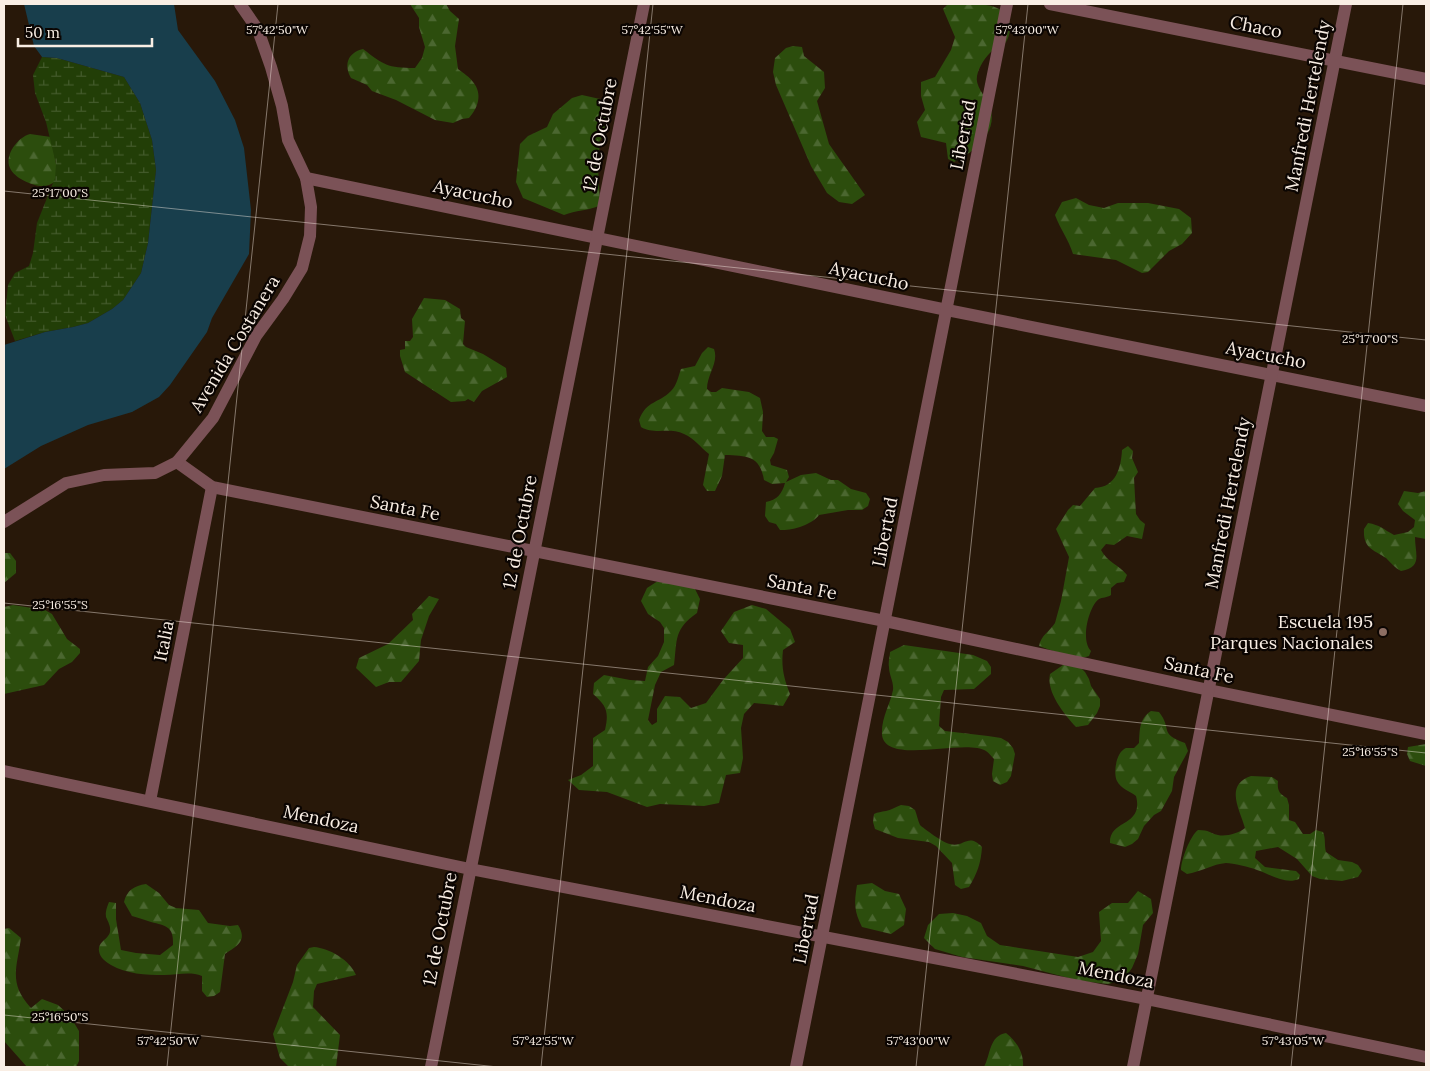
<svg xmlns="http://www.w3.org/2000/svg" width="1430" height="1071" font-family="Lora,serif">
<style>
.forest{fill:url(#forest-firs)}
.wetland{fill:url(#wetland-marsh)}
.water{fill:#183e4c}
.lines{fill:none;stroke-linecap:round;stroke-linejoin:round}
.minor{stroke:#7b5257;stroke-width:12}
.ticks{fill:none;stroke:#f9eee4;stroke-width:1;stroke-opacity:0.45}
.education-dot{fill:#8d6e63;stroke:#0b0502;stroke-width:2}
.labels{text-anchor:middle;stroke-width:4.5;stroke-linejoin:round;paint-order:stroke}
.street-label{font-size:18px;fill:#f9eee4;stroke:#0b0502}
.poi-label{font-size:18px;fill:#f9eee4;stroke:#0b0502;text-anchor:end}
.ticks-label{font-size:12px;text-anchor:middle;fill:#f9eee4;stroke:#0b0502;stroke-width:4.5;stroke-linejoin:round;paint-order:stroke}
</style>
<defs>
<pattern id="forest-firs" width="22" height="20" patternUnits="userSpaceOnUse" patternTransform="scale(1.25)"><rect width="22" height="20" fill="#2c4d0d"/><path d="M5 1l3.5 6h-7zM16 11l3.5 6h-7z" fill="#4b6730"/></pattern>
<pattern id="wetland-marsh" width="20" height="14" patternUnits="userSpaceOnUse" patternTransform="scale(1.25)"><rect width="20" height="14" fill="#223e07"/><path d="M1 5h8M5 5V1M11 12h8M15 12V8" fill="none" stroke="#435a2b"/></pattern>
</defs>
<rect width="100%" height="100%" fill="#281809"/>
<g class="forest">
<path d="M410,4H446L450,11L459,19L455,46L458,69C463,73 470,77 473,82C483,94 478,108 469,118L462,119L453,123L435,120L396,100L372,91L367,85L351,78C344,65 347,53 363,49C384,65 387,68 415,68L422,58L425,47L419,27V18Z"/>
<path d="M948,4C967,4 1003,0 1009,20C1011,28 1010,35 1006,42C1003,46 997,47 993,50C986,56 979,66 977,76C975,85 984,95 988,103C1002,129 975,152 954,162L948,159L946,143L921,137L917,122L925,110L921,96V82L935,77L951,50L955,37L943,9Z"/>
<polygon points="793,46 802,47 804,56 824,72 825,88 817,101 829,144 865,195 852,204 839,202 827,193 811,166 776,85 773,72 775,58 786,48"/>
<path d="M582,95L600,99L612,108L608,124L600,141L598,167L600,201L599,206C587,211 576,210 564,215L523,198L516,182L520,144L528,136L547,127L553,114L572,98Z"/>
<path d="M30,134L51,137L59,180C54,182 49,186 44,186C34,187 14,178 10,168C4,155 18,137 30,134Z"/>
<path d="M1076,198L1089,205L1104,208L1118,203H1148L1179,209L1191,218L1192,233L1182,244L1169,251L1148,272L1142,273L1116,260L1073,254C1069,240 1060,229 1055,215L1062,202Z"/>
<polygon points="424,298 445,300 460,309 461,318 465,321 463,344 466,347 483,354 506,368 507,377 482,391 474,402 468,399 465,401 451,402 405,372 400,356 400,350 405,349 405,341 410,341 413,337 412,319"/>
<path d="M708,347L714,349C719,363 707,374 707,389L711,392H716L722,388L749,392L760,398L763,412L762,431L766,437H774L778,439L774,453L770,460L771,465L787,470L789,477L786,482L801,475L816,473L831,480H838L851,489L866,493L870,499L868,506L862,510H848L819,515C812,525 791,531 780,530L776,524L769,522L765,516L766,502C777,500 782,494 785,483L772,484L764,480C760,455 746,456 725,455L722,476L715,491H707L703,485L709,454C701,448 694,438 684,434C670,427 654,435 641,427L639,420C647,400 658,404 671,391C677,385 678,377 681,369L695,366L702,353Z"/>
<path d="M1128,446L1133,451L1132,458L1138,472L1134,478L1136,514L1140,520L1145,524L1142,539L1127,536L1114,545L1106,544L1101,550C1107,562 1119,565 1127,575L1124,582L1117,583L1111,588V595C1107,598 1102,597 1099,599C1089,606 1080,640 1091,651L1089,656C1078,661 1051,650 1039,646C1041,635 1050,631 1055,623L1061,601L1069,557L1056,529L1068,510L1073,505L1080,506L1095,488C1116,487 1121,468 1122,450Z"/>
<path d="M1404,491L1418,493L1426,491V539L1415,537C1415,554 1423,567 1401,571C1395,568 1391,563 1386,558C1372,549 1363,548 1364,529L1368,523C1380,525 1383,529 1394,535L1408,532L1414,527L1415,520L1403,511L1398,504Z"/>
<polygon points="4,553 10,553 16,561 16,573 4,583"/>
<path d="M661,579L693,585L700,599L697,613C674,629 677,639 674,665L661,672L655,685L648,720L652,725L657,722V709L665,696L680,697L691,708L706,703L723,680L743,658V645L729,643L721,631L734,612L752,605L766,609L790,629L795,642L783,650C781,667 784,679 790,694L783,706L754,703L744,714L741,728L743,758L740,773L726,775L719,803L704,806L660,804L647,807L607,792L579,790L568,780L581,775L593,766V738L605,730C609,712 607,706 593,694L594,683L604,675L630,680L645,681L648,667L658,656L664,642V628L660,622L648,614L641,601L647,588Z"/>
<polygon points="429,596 439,599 429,616 421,640 419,661 401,682 389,682 376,687 356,668 359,658 388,644 413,620 412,614"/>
<polygon points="13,605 45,610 52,614 67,639 80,649 80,653 72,662 59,669 44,685 4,694 4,607"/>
<path d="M904,645L973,655L987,661L991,667V674L974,689L944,690L941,697L939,726L945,731L988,736L1001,738L1008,742L1013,748L1015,754L1011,776L1007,782L1000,785L993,781L992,774L994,759C992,757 989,753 986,751C965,738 886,766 882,735C881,718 890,705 893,690C894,682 889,675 889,667C888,662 890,656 890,652Z"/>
<path d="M1063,665L1080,667L1085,672L1089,679L1091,686L1100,699V706L1097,713L1088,725L1076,727C1064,714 1046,692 1050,674Z"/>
<path d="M1151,711L1159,712C1173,730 1158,733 1185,743L1188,751L1174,777L1172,791L1161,811L1154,815L1144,826L1138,839L1132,844L1125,847L1110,843C1109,819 1144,827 1136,796C1130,791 1121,789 1117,781C1113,773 1116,752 1126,748C1127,748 1132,748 1134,748L1139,743C1140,729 1139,719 1151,711Z"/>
<polygon points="1426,744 1426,766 1410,761 1407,754 1408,747"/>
<path d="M1251,776L1272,777L1278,781C1277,790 1279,794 1287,798L1289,805V820L1295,822L1303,834H1310L1316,830L1323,832C1326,839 1324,844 1326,852L1338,860L1352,862L1358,865L1362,871L1358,877L1342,881L1320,879L1312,876L1297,859L1278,847L1256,851L1255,858L1265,867L1296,871L1300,875L1299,879C1285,885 1270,874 1257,870C1250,867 1233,863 1226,863C1213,864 1200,872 1187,874L1181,870C1181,860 1190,836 1198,830C1210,830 1209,833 1218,835C1226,837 1239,833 1245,828C1240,810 1224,785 1251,776Z"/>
<path d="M901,805L909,806L915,810C917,815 918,821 920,825C923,828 945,844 950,844C964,848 968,832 982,847C981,863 977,874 969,887L961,889L955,885L952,863L936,846L929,842L898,838L875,829L873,822L874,814C878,812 881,812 886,811C891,810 895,807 901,805Z"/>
<path d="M872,883L885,891L899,894L906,909L904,925L891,934L862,927C854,911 854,903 857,885Z"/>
<path d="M146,884L159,893L169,905L176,908L199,910L208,923L230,926L238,925C248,941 237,946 225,954L220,992L214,996L207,997L202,991V976C190,971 177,975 164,975C146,975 126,974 111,965C106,962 100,958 99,951C98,941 108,940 110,932C111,926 108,922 106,917C105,912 107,907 109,902L116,903V919L121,950L136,953L160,955L173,945C174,926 166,926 151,922C145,920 139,918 132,916L124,902C127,890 134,886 146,884Z"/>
<polygon points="1138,891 1151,899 1153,913 1143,925 1138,954 1132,968 1123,980 1108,984 1080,981 1023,966 962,957 935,949 924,938 928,925 939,914 953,913 967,916 981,923 987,936 1000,945 1078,957 1093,952 1101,941 1099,912 1112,903 1128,903"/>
<path d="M9,928L21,938C17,968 8,983 31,1008L42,999L58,1005L70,1016L79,1031V1061L76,1067H27L4,1041V929Z"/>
<path d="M314,947C329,948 350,960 356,975L317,984L314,991L313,1007L340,1035L336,1067H289L280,1058L273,1034L293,982L297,965L309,948Z"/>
<path d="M1006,1033C1017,1042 1024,1053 1023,1067H984C991,1054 989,1036 1006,1033Z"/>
</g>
<polygon class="wetland" points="42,57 57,58 124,77 140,103 152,140 156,170 148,243 141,273 123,300 112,309 88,323 73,327 45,332 15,341 5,315 8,285 15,273 29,266 33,253 37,223 55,178 56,164 46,122 35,93 33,75"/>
<polygon class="water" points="24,4 174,4 178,30 215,81 235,120 244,148 251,210 249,254 212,318 207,332 170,385 159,397 132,412 88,425 41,446 4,469 4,345 45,332 73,327 88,323 112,309 123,300 141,273 148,243 156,170 152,140 140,103 124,77 57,58 42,57 34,46"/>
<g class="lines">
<g class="minor">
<polyline points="1050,4 1426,79"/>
<polyline points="306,178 947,310 1426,406"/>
<polyline points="177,462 212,487 885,621 1209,690 1426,734"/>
<polyline points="4,522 66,483 104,475 155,473 177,462 213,418 256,336 283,299 302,268 310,236 311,207 306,178 288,140 282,106 271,67 258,30 240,4"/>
<polyline points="4,771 470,869 1147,999 1426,1057"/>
<polyline points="150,801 212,487"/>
<polyline points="431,1067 644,4"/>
<polyline points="796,1067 1007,4"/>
<polyline points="1133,1067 1346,4"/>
</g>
</g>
<path class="ticks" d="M4,191L1426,340M4,603L1426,753M4,1015L498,1067M167,1067L278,4M541,1067L653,4M916,1067L1028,4M1291,1067L1403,4"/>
<circle class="education-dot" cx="1383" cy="632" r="5"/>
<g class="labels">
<g class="street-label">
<text transform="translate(1256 27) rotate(11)" y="6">Chaco</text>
<text transform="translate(1308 106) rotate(-79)" y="6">Manfredi Hertelendy</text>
<text transform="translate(600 135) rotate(-79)" y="6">12 de Octubre</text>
<text transform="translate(963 135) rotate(-79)" y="6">Libertad</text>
<text transform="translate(473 194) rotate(12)" y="6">Ayacucho</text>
<text transform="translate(869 276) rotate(12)" y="6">Ayacucho</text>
<text transform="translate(235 344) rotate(-59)" y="6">Avenida Costanera</text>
<text transform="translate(1266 355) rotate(11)" y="6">Ayacucho</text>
<text transform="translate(1228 503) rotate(-79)" y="6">Manfredi Hertelendy</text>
<text transform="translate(405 508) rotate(11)" y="6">Santa Fe</text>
<text transform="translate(520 532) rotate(-79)" y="6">12 de Octubre</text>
<text transform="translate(885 532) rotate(-79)" y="6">Libertad</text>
<text transform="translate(802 587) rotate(11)" y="6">Santa Fe</text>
<text transform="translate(164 641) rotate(-79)" y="6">Italia</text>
<text transform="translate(1199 670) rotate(12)" y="6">Santa Fe</text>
<text transform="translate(321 819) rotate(12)" y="6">Mendoza</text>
<text transform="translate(718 899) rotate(11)" y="6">Mendoza</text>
<text transform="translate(440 929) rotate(-79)" y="6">12 de Octubre</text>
<text transform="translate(806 929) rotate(-79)" y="6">Libertad</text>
<text transform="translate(1116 975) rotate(11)" y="6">Mendoza</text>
</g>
<g class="poi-label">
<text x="1373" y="628">Escuela 195<tspan x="1373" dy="21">Parques Nacionales</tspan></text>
</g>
</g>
<g class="ticks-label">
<text x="277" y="34">57°42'50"W</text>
<text x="652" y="34">57°42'55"W</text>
<text x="1027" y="34">57°43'00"W</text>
<text x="60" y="197">25°17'00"S</text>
<text x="1370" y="343">25°17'00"S</text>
<text x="60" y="609">25°16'55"S</text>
<text x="1370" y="756">25°16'55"S</text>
<text x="60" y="1021">25°16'50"S</text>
<text x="168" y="1045">57°42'50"W</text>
<text x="543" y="1045">57°42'55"W</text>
<text x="918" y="1045">57°43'00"W</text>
<text x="1293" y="1045">57°43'05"W</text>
</g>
<rect width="1430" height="1071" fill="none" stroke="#f9eee4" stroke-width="10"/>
<path d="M18 38v8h134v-8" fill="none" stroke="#f9eee4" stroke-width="2.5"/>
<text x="25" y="38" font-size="15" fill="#f9eee4" stroke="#0b0502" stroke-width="4" paint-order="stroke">50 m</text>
</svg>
